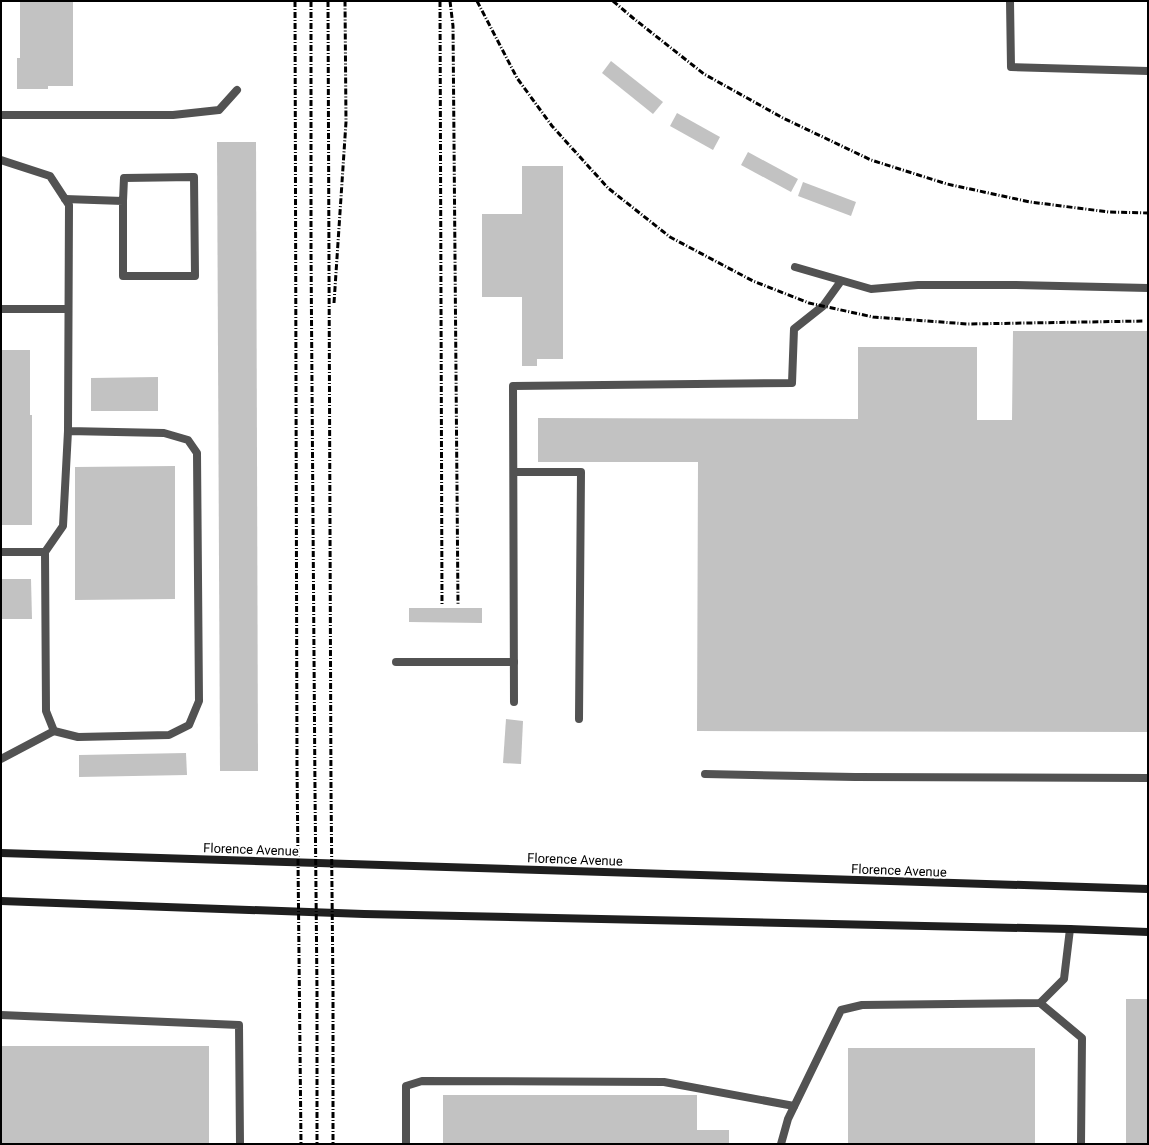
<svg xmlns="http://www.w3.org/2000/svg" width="1149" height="1145" font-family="Roboto,sans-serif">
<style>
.building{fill:#c2c2c2}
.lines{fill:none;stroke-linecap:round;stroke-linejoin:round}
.service{stroke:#525252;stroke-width:8}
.secondary{stroke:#1f1f1f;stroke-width:8}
.rail{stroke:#000;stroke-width:3;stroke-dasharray:6 2 1 2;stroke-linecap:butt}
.labels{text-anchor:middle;stroke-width:4;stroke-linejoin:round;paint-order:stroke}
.street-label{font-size:13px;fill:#000;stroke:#fff}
</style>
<rect width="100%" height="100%" fill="#fff"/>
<g class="building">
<polygon points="20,1 73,1 73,86 48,86 48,89 17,89 17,58 20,58"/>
<polygon points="611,61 663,102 653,114 602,73"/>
<polygon points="677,113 720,137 713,150 670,126"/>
<polygon points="217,142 256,142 258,771 220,771"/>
<polygon points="748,152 798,179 791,192 741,165"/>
<polygon points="522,166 563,166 563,359 537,359 537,366 522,366 522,297 482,297 482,214 522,214"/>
<polygon points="803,182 856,202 851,216 798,196"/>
<polygon points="1013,331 1147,331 1148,732 697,731 698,462 538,462 538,418 858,419 858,347 977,347 977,420 1012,420"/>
<polygon points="1,350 30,350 30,415 32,415 32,525 1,525"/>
<polygon points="158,377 158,411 91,411 91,378"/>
<polygon points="175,466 175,599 75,600 75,467"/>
<polygon points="1,579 31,579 32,619 1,619"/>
<polygon points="409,608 482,608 482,623 409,622"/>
<polygon points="506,719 523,721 521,764 503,763"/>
<polygon points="186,753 187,775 79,777 79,755"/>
<rect x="1126" y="999" width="22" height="145"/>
<rect x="1" y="1046" width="208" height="98"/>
<rect x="848" y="1048" width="187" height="96"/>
<polygon points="443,1095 697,1095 697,1130 729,1130 729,1144 443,1144"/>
</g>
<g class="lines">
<g class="service">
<polyline points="1010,1 1011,67 1148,71"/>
<polyline points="1,115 173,115 219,110 237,90"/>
<polyline points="1,160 50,176 69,205 68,431 63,526 45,552 46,711 54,731 78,737 169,735 189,725 199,701 197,453 188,440 164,433 68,431"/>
<polyline points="65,199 123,201 124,178 194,177 195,276 123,276 123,201"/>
<polyline points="795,267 871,289 918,285 1014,285 1148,288"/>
<polyline points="1,309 68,309"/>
<polyline points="514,472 581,472 579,719"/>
<polyline points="1,552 45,552"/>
<polyline points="396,662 514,662"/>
<polyline points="514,702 513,386 792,383 794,329 823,306 841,281"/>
<polyline points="1,759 54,731"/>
<polyline points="705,774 855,777 1148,778"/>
<polyline points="1040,1003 1082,1038 1081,1144"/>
<polyline points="1,1015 239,1025 240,1144"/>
<polyline points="406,1144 406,1086 422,1081 664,1082 794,1106"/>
<polyline points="781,1144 788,1119 841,1010 862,1005 1040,1003 1064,979 1070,929"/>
</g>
<g class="secondary">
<polyline points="1,853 1148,889"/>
<polyline points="1,901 364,914 1070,929 1148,932"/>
</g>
<g class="rail">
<polyline points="295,1 297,766 301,1144"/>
<polyline points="311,1 311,251 315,790 317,991 317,1144"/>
<polyline points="328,1 331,790 333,991 333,1144"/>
<polyline points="440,1 442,605"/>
<polyline points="450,1 453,26 458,604"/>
<polyline points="477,1 517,78 552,126 608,188 670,237 753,281 809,303 873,317 968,324 1144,321"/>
<polyline points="613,1 633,18 704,74 783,118 871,160 947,184 1030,202 1109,212 1148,213"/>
<polyline points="334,303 346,122 345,1"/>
</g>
</g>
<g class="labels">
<g class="street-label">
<text transform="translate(251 849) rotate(2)" y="5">Florence Avenue</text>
<text transform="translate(575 859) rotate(2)" y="5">Florence Avenue</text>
<text transform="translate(899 870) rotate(2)" y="5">Florence Avenue</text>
</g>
</g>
<rect width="1149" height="1145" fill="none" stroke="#000000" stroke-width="4"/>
</svg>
